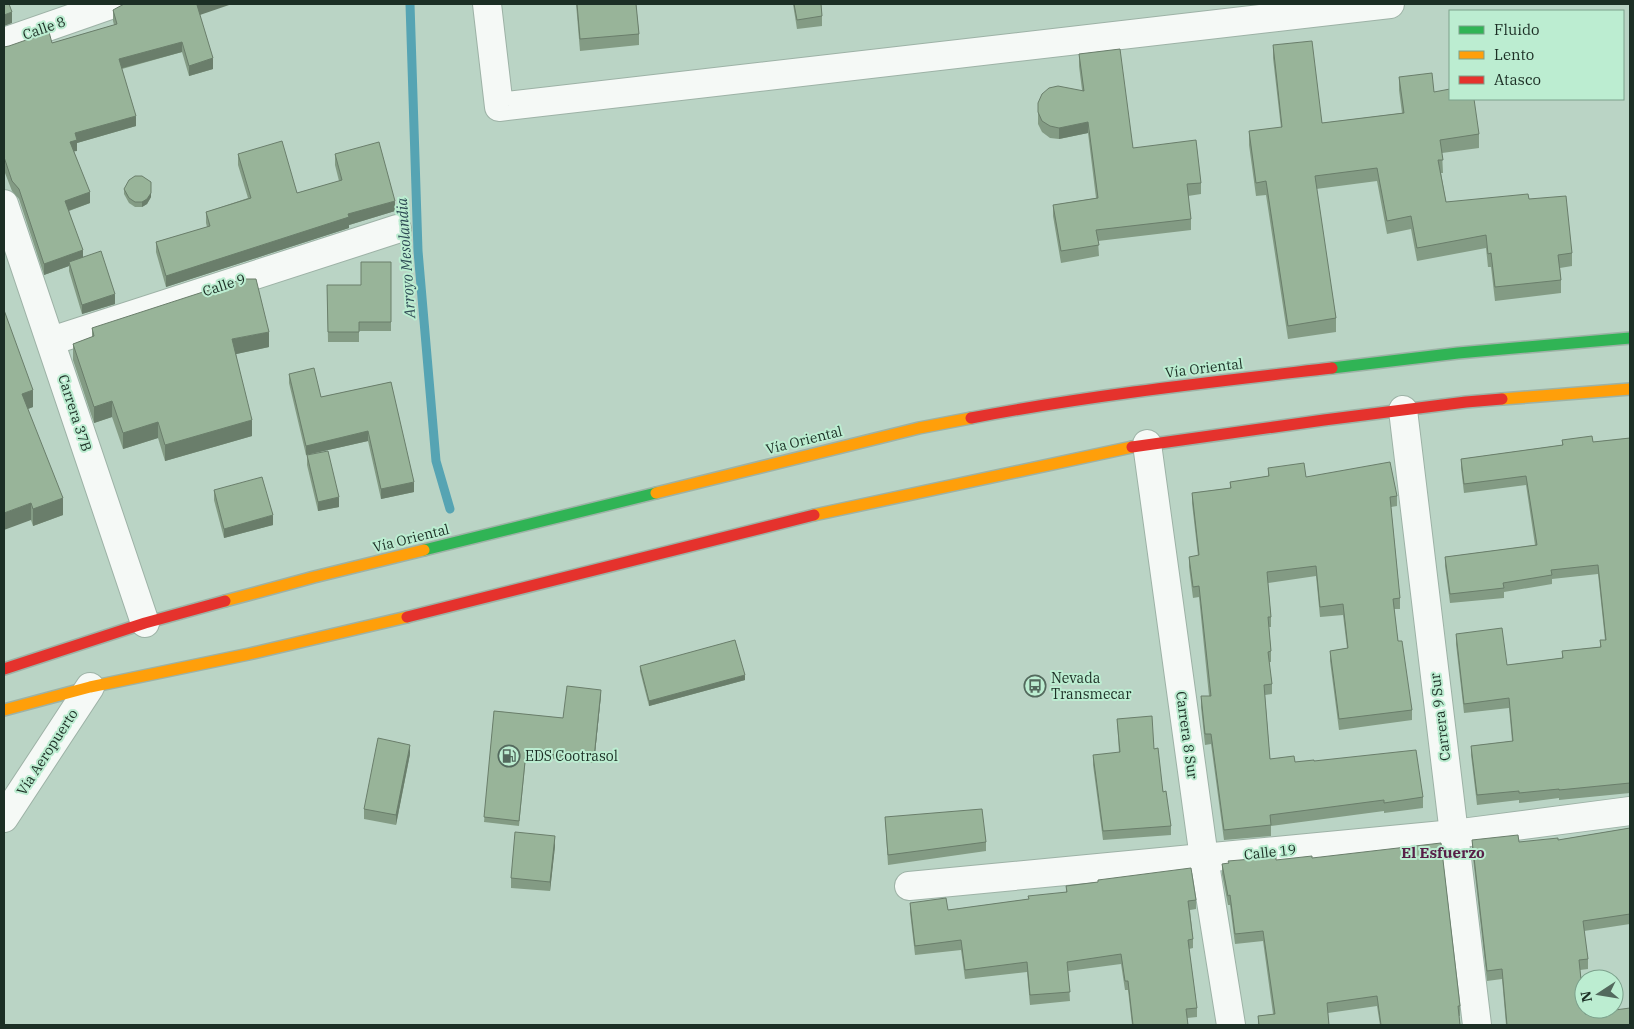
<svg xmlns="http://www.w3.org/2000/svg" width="1634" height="1029" font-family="'IBM Plex Serif',serif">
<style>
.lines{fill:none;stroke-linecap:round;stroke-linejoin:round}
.stream{stroke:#56a4b3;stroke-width:9}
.street-casing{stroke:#9db2a6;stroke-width:30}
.fast-casing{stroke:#9db2a6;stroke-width:14}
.slow-casing{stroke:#9db2a6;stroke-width:14}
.jam-casing{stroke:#9db2a6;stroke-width:14}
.street{stroke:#f5f9f6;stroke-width:28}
.fast{stroke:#30b455;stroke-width:11}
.slow{stroke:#ff9f0a;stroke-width:11}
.jam{stroke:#e5322d;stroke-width:11}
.wall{fill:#839b84}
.shaded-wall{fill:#6a7e6b}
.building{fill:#98b499;stroke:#6a7e6b}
.labels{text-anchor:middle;stroke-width:4;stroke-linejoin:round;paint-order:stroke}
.street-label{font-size:14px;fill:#1c2f25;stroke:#bcedd1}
.poi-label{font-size:14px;fill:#1c2f25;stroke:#bcedd1;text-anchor:start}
.water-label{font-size:15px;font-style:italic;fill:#2e4b55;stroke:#bcedd1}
.neighbourhood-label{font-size:15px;font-weight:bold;fill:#581f48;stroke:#bcedd1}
</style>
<rect width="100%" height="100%" fill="#bad4c5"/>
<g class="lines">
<polyline class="stream" points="410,4 418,251 436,461 450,509"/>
<g class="street-casing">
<g id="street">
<polyline points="487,4 499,107 1390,4"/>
<polyline points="4,42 113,4"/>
<polyline points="4,204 145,623"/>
<polyline points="51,341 397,229"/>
<polyline points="1403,410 1477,1025"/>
<polyline points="1147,444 1204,858 1231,1025"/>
<polyline points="4,818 90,687"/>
<polyline points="909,886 1454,834 1630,811"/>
</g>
</g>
<g class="fast-casing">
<g id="fast">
<polyline points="1332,368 1458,353 1630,338"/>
<polyline points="424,550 656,493"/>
</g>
</g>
<g class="slow-casing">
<g id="slow">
<polyline points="1502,399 1630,389"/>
<polyline points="656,493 919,428 971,418"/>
<polyline points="814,515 1132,447"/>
<polyline points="225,601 314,577 424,550"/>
<polyline points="4,710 90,687 249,654 407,617"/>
</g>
</g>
<g class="jam-casing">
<g id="jam">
<path d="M971,418C1091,395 1212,382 1332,368"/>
<polyline points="1132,447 1324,420 1466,402 1502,399"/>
<polyline points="407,617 814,515"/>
<polyline points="4,669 145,623 225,601"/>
</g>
</g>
<use href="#street" class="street"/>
<use href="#fast" class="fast"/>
<use href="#slow" class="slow"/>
<use href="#jam" class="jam"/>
</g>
<g class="wall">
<polygon points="576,4 636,4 639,34 639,45 580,51"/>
<polygon points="793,4 821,4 822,16 822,26 797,29"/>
<polygon points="113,10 200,15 213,69 189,76 182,52 122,69 136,126 77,143 77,151 74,151 90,203 69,211 83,257 115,304 82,314 69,271 69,266 44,275 19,199 12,191 5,173 4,168 4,47 52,43 114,25 113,21"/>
<polygon points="1273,45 1322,123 1402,113 1399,90 1399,77 1434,92 1479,134 1479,148 1442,153 1443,173 1441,173 1446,202 1529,199 1572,253 1572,266 1560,268 1561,280 1561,293 1495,301 1491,267 1488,267 1486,248 1417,261 1411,229 1387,234 1377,181 1316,189 1336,318 1336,332 1288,339 1266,195 1256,196 1249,145 1249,131 1281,128 1273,58"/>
<polygon points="1079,54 1133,148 1201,183 1201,194 1188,196 1191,219 1191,230 1098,241 1099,256 1061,263 1053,216 1053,205 1096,198 1088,133 1059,139 1050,138 1042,132 1038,124 1038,103 1082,90 1079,66"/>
<polygon points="238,154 297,193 339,181 335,165 335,154 395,211 349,225 349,228 166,287 156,252 156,242 207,227 206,223 206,212 248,198 238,165"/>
<polygon points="151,182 151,197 147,204 142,207 135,207 129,203 124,194 124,189"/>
<polygon points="391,262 391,331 359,331 359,342 328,342 327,285 361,285"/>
<polygon points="4,310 33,407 28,409 63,515 33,526 31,520"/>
<polygon points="92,328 269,347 236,354 252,436 165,461 158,438 123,449 112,417 94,423 73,360 73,344 92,337"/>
<polygon points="289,374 321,397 391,382 414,492 381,499 368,441 306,455 289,383"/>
<polygon points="1630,438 1630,793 1559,800 1559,798 1519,803 1519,800 1477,805 1471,755 1471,746 1512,741 1509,708 1464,713 1456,644 1456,634 1507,665 1562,658 1562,651 1600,647 1600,640 1605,640 1598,574 1552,579 1552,584 1504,592 1504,598 1450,603 1445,566 1445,557 1535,545 1526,485 1464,493 1461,468 1461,459 1562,445 1562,440 1593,442"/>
<polygon points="307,455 339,507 318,511 307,465"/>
<polygon points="1268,468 1306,477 1397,496 1397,506 1391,507 1400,598 1400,609 1394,609 1398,641 1412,710 1412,720 1339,730 1330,661 1330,651 1347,648 1343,615 1320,617 1316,576 1268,583 1271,617 1271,627 1269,627 1271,651 1271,662 1269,662 1272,684 1272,694 1265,695 1270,759 1295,762 1314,761 1423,797 1423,808 1384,813 1384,811 1271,826 1271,836 1224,840 1211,744 1205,745 1201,707 1201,696 1209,696 1199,597 1193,598 1189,567 1189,557 1198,556 1192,503 1192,493 1230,488 1230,482 1268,476"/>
<polygon points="214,490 273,525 224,538 214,500"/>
<polygon points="640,666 745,680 649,706 640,671"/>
<polygon points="601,695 594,763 526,756 519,826 484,822 494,711 563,718"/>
<polygon points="1117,719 1154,749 1171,826 1171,835 1103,840 1093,765 1093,755 1119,753"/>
<polygon points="410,754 396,825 364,819 364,809"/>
<polygon points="885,817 986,842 986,851 888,865"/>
<polygon points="1630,828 1630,924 1584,931 1588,959 1588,969 1580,970 1585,1014 1630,1025 1506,1025 1502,979 1487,981 1472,850 1472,840 1519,842 1558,840"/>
<polygon points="555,846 550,891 511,888 511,878"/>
<polygon points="1312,858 1460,1006 1460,1016 1459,1016 1460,1025 1380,1025 1377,1006 1328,1013 1329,1025 1258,1025 1258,1016 1273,1014 1263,941 1235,944 1230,905 1228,905 1222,874 1222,864"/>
<polygon points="1066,886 1196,900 1196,909 1190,910 1193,939 1193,948 1189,949 1197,1008 1197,1017 1187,1018 1188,1025 1132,1025 1128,990 1125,990 1121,964 1068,971 1070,1001 1030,1005 1027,972 965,979 961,950 915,955 910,912 910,903 948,910 1028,899 1066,892"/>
</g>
<g class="shaded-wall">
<polygon points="202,4 232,4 197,16 197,5"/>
<polygon points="12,12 12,23 4,26 4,15"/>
<polygon points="182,42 182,52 119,69 119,59"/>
<polygon points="213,58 213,69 189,76 189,66"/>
<polygon points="136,116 136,126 77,143 77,151 70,152 70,142 75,133"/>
<polygon points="1088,122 1088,133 1059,139 1059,128"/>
<polygon points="90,192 90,203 65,212 65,201"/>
<polygon points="151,193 151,197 147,204 142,207 142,202"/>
<polygon points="395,201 395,211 349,225 349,228 166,287 166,276 348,214"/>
<polygon points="83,250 83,260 69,262 69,266 44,275 44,264"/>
<polygon points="115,294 115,304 82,314 82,305"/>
<polygon points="269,332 269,347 232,355 232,339"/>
<polygon points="33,390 33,407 22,411 22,394"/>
<polygon points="112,401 112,417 94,423 94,407"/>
<polygon points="252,420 252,436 165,461 165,445"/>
<polygon points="158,422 158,438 123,449 123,433"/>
<polygon points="368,431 368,441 306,455 306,446"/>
<polygon points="414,482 414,492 381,499 381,489"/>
<polygon points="339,497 339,507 318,511 318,502"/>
<polygon points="63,498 63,515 33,526 33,509"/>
<polygon points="31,503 31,520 4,530 4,513"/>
<polygon points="273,515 273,525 224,538 224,529"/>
<polygon points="745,675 745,680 649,706 649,701"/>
<polygon points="601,690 601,695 594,763 594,758"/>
<polygon points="410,745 410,754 396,825 396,815"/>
<polygon points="555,836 555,846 550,891 550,882"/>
</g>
<g class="building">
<polygon points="4,4 9,4 12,12 4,15"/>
<polygon points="124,4 202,4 197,5 213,58 189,66 182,42 119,59 136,116 75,133 77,140 70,142 90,192 65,201 83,250 44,264 19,189 12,181 4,157 4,47 9,46 49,32 52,43 117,24 113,10"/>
<polygon points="577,4 636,4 639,34 580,39"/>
<polygon points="794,4 821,4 822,16 797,20"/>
<polygon points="1312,41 1322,123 1404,113 1399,77 1432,73 1434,92 1450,89 1450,99 1474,99 1479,134 1440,140 1443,160 1438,160 1446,202 1528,194 1529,199 1566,196 1572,253 1558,255 1561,280 1495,287 1491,253 1488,254 1486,235 1417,248 1411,216 1387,221 1377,168 1315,176 1336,318 1288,326 1266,181 1256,183 1249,131 1282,127 1273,45"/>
<polygon points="1120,49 1133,148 1196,140 1201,183 1187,184 1191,219 1096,230 1099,245 1061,251 1053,205 1098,198 1088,122 1059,128 1050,126 1042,121 1038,112 1038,103 1042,94 1049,88 1058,86 1084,91 1079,54"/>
<polygon points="282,141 297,193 342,180 335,154 379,142 395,201 348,214 349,217 166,276 156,242 210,226 206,212 251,198 238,154"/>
<polygon points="135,176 142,176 151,182 151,193 147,199 142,202 135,202 129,198 124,189 129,180"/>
<polygon points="101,251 115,294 82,305 69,262"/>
<polygon points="361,262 391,262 391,322 359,322 359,332 328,332 327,285 361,285"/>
<polygon points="243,279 256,279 269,332 232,339 252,420 165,445 158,422 123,433 112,401 94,407 73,344 94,336 92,328"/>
<polygon points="4,310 33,390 22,394 63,498 33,509 31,503 4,513"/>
<polygon points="314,368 321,397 391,382 414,482 381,489 368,431 306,446 289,374"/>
<polygon points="1592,436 1593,442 1630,438 1630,783 1559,790 1559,789 1519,793 1519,791 1477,795 1471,746 1513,741 1509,698 1464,704 1456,634 1502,628 1507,665 1563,658 1562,651 1601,647 1600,640 1606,640 1598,565 1551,570 1552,575 1503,583 1504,588 1450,594 1445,557 1537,545 1526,476 1464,484 1461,459 1563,445 1562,440"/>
<polygon points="328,451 339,497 318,502 307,455"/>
<polygon points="1390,462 1397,496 1390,497 1400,598 1393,599 1398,641 1402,641 1412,710 1339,719 1330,651 1348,648 1343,604 1320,607 1316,566 1267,572 1271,617 1268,617 1271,651 1268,652 1272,684 1264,685 1270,759 1294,756 1295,762 1314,760 1314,761 1416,750 1423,797 1384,803 1384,800 1270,815 1271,825 1224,830 1211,734 1205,734 1201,696 1211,696 1199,586 1193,587 1189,557 1199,555 1192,493 1231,488 1230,482 1269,476 1268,468 1304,463 1306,477"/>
<polygon points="262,477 273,515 224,529 214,490"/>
<polygon points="735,640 745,675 649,701 640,666"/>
<polygon points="567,686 601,690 594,758 526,752 519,821 484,817 494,711 563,718"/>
<polygon points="1152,716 1154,749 1158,748 1163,792 1166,791 1171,826 1103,831 1093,755 1120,752 1117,719"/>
<polygon points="378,738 410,745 396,815 364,809"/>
<polygon points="982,809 986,842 888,855 885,817"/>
<polygon points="1630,828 1630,914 1583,921 1588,959 1579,960 1584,1009 1585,1009 1585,1014 1630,1008 1630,1025 1507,1025 1502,969 1487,971 1472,840 1518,835 1519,842 1558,838 1558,840"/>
<polygon points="515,832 555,836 550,882 511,878"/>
<polygon points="1441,843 1460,1006 1458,1006 1460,1025 1381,1025 1377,996 1327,1003 1329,1025 1259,1025 1258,1016 1275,1014 1263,931 1235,934 1230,895 1228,896 1222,864 1229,863 1228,861 1276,857 1276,860 1312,856 1312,858"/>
<polygon points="1191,868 1196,900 1188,901 1193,939 1188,940 1197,1008 1186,1009 1188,1025 1133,1025 1128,981 1125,981 1121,954 1067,962 1070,992 1030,995 1027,962 965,970 961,940 915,946 910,903 946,898 948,910 1029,899 1028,896 1067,892 1066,886 1098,882 1098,880"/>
</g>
<defs>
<g id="bus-ring" transform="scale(1.125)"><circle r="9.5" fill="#bcedd1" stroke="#53695d" stroke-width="1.5"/><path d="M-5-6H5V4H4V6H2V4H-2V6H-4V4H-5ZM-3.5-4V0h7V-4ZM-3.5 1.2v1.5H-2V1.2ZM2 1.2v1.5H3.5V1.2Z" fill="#53695d"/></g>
<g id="fuel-ring" transform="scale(1.125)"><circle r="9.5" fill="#bcedd1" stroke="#53695d" stroke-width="1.5"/><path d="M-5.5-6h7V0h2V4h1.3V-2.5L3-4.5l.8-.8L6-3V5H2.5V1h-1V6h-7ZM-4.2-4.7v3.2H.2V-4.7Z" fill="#53695d"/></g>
</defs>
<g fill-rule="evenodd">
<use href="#bus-ring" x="1035" y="686"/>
<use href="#fuel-ring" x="509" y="756"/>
</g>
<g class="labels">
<g class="street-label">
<text transform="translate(44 28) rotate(-19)" y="5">Calle 8</text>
<text transform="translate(224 285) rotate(-18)" y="5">Calle 9</text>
<text transform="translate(1204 368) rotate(-7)" y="5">Vía Oriental</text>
<text transform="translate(75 413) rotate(72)" y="5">Carrera 37B</text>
<text transform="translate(804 440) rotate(-14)" y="5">Vía Oriental</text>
<text transform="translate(411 538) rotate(-14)" y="5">Vía Oriental</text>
<text transform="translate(1440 717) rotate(-97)" y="5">Carrera 9 Sur</text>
<text transform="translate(1187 735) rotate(82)" y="5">Carrera 8 Sur</text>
<text transform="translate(47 752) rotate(-57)" y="5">Vía Aeropuerto</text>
<text transform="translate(1270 852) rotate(-6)" y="5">Calle 19</text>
</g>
<g class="poi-label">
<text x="1051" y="683">Nevada<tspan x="1051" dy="16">Transmecar</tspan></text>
<text x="525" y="761">EDS Cootrasol</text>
</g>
<g class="water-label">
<text transform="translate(406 258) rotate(-94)" y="5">Arroyo Mesolandia</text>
</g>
<g class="neighbourhood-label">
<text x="1443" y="858">El Esfuerzo</text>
</g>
</g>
<rect width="1634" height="1029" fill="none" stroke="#1c2f25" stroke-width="10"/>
<rect x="1449" y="10" width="175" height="90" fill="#bcedd1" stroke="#7ca18c"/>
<rect x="1459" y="26" width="25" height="8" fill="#30b455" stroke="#7ca18c"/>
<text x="1494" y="35" font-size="15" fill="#1c2f25">Fluido</text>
<rect x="1459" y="51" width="25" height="8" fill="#ff9f0a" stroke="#7ca18c"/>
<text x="1494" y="60" font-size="15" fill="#1c2f25">Lento</text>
<rect x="1459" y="76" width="25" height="8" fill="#e5322d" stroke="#7ca18c"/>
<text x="1494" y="85" font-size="15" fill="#1c2f25">Atasco</text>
<g transform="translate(1599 994) rotate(258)"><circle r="24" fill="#bcedd1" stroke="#7ca18c"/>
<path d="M0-4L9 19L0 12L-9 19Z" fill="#53695d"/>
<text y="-8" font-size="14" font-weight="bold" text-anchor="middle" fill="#1c2f25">N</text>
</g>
</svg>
